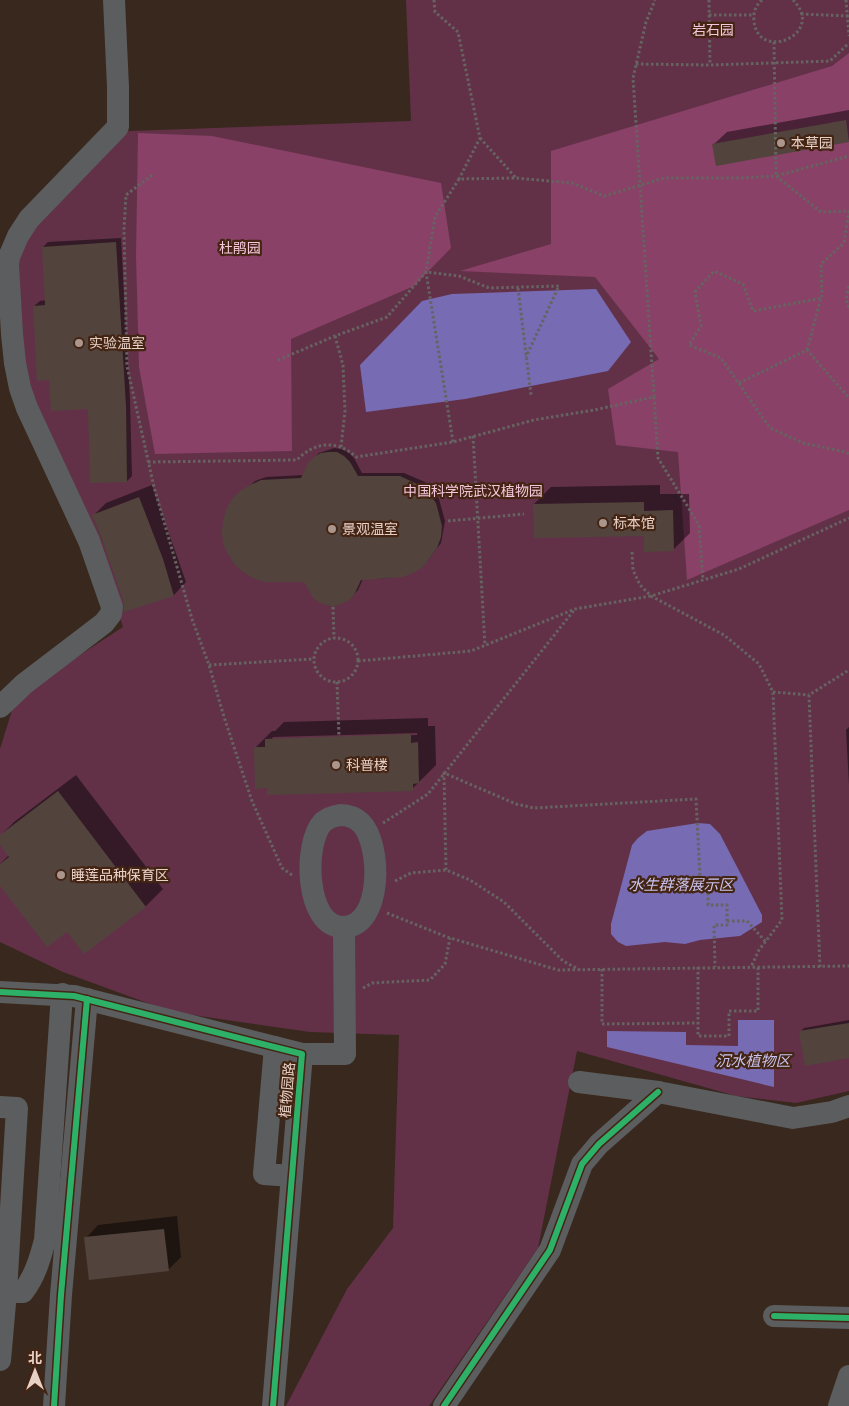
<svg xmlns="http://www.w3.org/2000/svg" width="849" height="1406" font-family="Quicksand,'Noto Sans SC',sans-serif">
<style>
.green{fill:#623148}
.forest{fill:#894167}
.water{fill:#776bb4}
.shadow{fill:#0007;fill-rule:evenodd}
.building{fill:#52443d}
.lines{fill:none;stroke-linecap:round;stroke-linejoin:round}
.path{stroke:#666361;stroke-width:3;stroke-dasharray:2.5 2.5;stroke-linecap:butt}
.minor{stroke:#5b5d5e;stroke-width:22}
.cycleway-casing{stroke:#442413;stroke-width:9}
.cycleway{stroke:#2db169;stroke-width:6}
.poi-dot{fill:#aa968c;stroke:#442413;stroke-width:2}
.labels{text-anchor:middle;stroke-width:4.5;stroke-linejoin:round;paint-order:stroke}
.park-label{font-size:14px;fill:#f5c6dc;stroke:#442413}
.poi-label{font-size:14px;fill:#e7d1c7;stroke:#442413;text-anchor:start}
.street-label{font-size:14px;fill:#e7d1c7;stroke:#442413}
.water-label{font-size:15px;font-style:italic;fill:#c8c5f0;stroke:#442413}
</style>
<rect width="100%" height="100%" fill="#39281e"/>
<polygon class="green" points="406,0 849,0 849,1091 796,1103 736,1096 577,1051 538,1248 429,1406 286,1406 347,1289 393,1228 399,1035 310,1032 172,1012 63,972 0,942 0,749 13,707 23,692 123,627 90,525 25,384 18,270 19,258 26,238 122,134 130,131 411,121"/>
<g class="forest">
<polygon points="849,53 849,510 687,580 678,452 616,445 608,389 659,359 595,277 460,271 551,244 551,151 832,66"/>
<polygon points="138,133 212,136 441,183 451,248 414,286 291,339 292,451 155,454 139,367 136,256"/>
</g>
<g class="water">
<polygon points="596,289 631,342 608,371 465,399 366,412 360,365 422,301 452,294"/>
<polygon points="698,823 710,824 720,834 762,915 762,922 740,936 700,940 685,944 665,942 626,946 618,942 611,934 611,924 632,845 638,838 647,831"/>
<polygon points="738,1020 774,1020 774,1087 607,1047 607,1031 686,1032 686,1045 738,1046"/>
</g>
<g class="shadow">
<polygon points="849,110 849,140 717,164 714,144 727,132"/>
<polygon points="121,238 130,400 132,476 127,481 89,407 50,379 34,306 40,301 46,300 43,247 48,242"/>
<polygon points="334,448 341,449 348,452 354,458 362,473 404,473 425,482 433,490 439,499 445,521 441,543 427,561 413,572 391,578 363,579 358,590 348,600 305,580 238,496 255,481 266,477 304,475 309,463 319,453"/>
<polygon points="152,485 186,582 174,595 126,602 93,516 106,503"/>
<polygon points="660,485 660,494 689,494 690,533 673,550 645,534 534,504 551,487"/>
<path d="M428,718V726H435L436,765L412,789L268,787L255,748L272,731H275L284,722ZM417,733V735L271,740L273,737Z"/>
<polygon points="849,727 849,785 846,730"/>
<polygon points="76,775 163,889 146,906 84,953 67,930 0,884 0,864 9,855 0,843 0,836 14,822"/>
<polygon points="849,1020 849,1057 800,1032 804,1028"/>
<polygon points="177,1216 181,1257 168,1270 86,1238 98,1225"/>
</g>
<g class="building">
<polygon points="846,120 849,142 716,166 712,144"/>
<polygon points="116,242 126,406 127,482 90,483 88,409 51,411 49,380 37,381 33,306 45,305 42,247"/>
<polygon points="329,452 337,452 344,456 350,462 358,476 400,476 421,486 429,494 436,503 442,526 441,537 437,548 423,567 413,573 403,577 361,580 354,595 348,601 333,607 318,602 312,596 304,582 264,582 253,578 243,572 234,564 228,554 223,544 222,532 223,521 226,510 232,499 240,491 250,485 261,480 301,478 308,463 314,457 321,453"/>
<polygon points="139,497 163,559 174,596 124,612 124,603 101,537 92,515"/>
<polygon points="644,502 644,511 673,510 674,551 644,552 644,536 534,538 533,504"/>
<polygon points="411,734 411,743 418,742 419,783 413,784 413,791 267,795 267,788 255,789 254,747 265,747 265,739"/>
<polygon points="58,791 146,907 84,954 67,932 47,947 0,886 0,864 9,857 0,845 0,835"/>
<polygon points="849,1023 849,1058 805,1066 799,1031"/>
<polygon points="164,1229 169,1271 89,1280 84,1237"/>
</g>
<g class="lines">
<g class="path">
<polyline points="434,0 435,12 458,32 480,138 459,179"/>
<polyline points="709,0 710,65"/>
<path d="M762,0C756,5 753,12 754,21C758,63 827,34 793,0"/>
<polyline points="846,0 849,36"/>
<polyline points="801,14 849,16"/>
<polyline points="709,15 754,15"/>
<polyline points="774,42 776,176 849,156"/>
<polyline points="636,64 710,65 830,61 849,43"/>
<polyline points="480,138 516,178"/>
<polyline points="152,175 126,195 124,229 127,366 154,487 192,619 209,665 224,717 252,801 282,868 292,875"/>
<polyline points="849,286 846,299 849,308"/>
<polyline points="518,288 531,395"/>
<polyline points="335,336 343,365 345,411 341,447"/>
<polyline points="807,350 821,298"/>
<polyline points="278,360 335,336 387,317 426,272 435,217 459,179 516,178 572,183 604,196 664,178 740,178 776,176 821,212 849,211 844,243 821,264 822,298 753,311 743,284 714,271 695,292 701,326 689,345 721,358 770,428 803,443 845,452 849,454"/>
<polyline points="739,383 807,350 849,398"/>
<polyline points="654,397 658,458 699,525 703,580"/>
<polyline points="473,436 485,646"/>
<polyline points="453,442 426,272 459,276 489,288 559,286 526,357"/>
<path d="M148,462L297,460C314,442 337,439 356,457L453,442L534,420L594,410L654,397L633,78L646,22L655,0"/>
<polyline points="448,521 524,514"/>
<polyline points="632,552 633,570 640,585 651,596 724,635 759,664 773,692 782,920 759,950 751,967"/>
<polyline points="333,607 334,638"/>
<circle cx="336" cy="660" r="22"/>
<polyline points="358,661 471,651 575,609 651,596 739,569 849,518"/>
<polyline points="209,665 313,659"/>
<polyline points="337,682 339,737"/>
<polyline points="773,692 809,695"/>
<polyline points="383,823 428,794 575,609"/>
<polyline points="446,870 444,773 516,804 534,808 696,799 700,877 684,877 684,885 708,885 708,905 727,905 727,925 714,925 715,967"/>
<polyline points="395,881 411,873 446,870 470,880 504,902 563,961 580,970"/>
<polyline points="387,913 447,937 558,970 849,966"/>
<polyline points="727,921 747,921 766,942"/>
<polyline points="698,967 698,1036 729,1036 729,1011 758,1011 758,967"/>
<polyline points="820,967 809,695 849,670"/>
<polyline points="602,969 602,1024 698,1023"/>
<polyline points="363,988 372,983 430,980 445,964 450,938"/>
</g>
<g class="minor">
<polyline points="0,707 24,684 104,623 111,614 112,607 89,541 27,408 20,388 15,363 12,334 8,265 9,257 18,236 29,219 118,127 118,87 114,0"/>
<path d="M340,815C348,815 355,817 361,823C382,844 383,927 343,927C305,927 303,843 323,822C328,818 334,816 340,815Z"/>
<polyline points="0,992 74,996 302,1054 345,1054 344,927"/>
<polyline points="275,1047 264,1174 292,1176"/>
<polyline points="579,1082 658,1092 793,1118 832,1112 849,1106"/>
<polyline points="0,1107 17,1108 6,1292"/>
<polyline points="774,1316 849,1318"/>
<path d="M0,1360L6,1292H23C35,1276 40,1259 45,1240L62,994"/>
<polyline points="54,1406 61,1295 87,999"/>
<polyline points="273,1406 302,1054"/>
<polyline points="444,1406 550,1250 582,1164 599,1144 658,1092"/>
<polyline points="839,1406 849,1376"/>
</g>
<g class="cycleway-casing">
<g id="cycleway">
<polyline points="0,992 74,996 302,1054 273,1406"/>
<polyline points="774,1316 849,1318"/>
<polyline points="54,1406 61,1295 87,999"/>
<polyline points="444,1406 550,1250 582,1164 599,1144 658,1092"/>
</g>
</g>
<use href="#cycleway" class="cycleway"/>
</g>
<g class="poi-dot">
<circle cx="781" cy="143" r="5"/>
<circle cx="79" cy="343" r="5"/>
<circle cx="603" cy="523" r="5"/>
<circle cx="332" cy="529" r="5"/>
<circle cx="336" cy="765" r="5"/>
<circle cx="61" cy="875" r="5"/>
</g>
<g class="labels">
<g class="park-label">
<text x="713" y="35">岩石园</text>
<text x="240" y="253">杜鹃园</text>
<text x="473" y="496">中国科学院武汉植物园</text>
</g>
<g class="poi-label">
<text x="791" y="148">本草园</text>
<text x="89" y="348">实验温室</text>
<text x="613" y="528">标本馆</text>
<text x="342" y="534">景观温室</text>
<text x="346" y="770">科普楼</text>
<text x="71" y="880">睡莲品种保育区</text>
</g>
<g class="street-label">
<text transform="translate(287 1090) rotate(-85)" y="5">植物园路</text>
</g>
<g class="water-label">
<text x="681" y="890">水生群落展示区</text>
<text x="753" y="1066">沉水植物区</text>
</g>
</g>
<g transform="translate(35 1371)" stroke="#442413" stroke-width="4" paint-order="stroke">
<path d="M0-4L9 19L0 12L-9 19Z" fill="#e7d1c7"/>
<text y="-8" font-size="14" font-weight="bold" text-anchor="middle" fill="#e7d1c7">北</text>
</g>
</svg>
